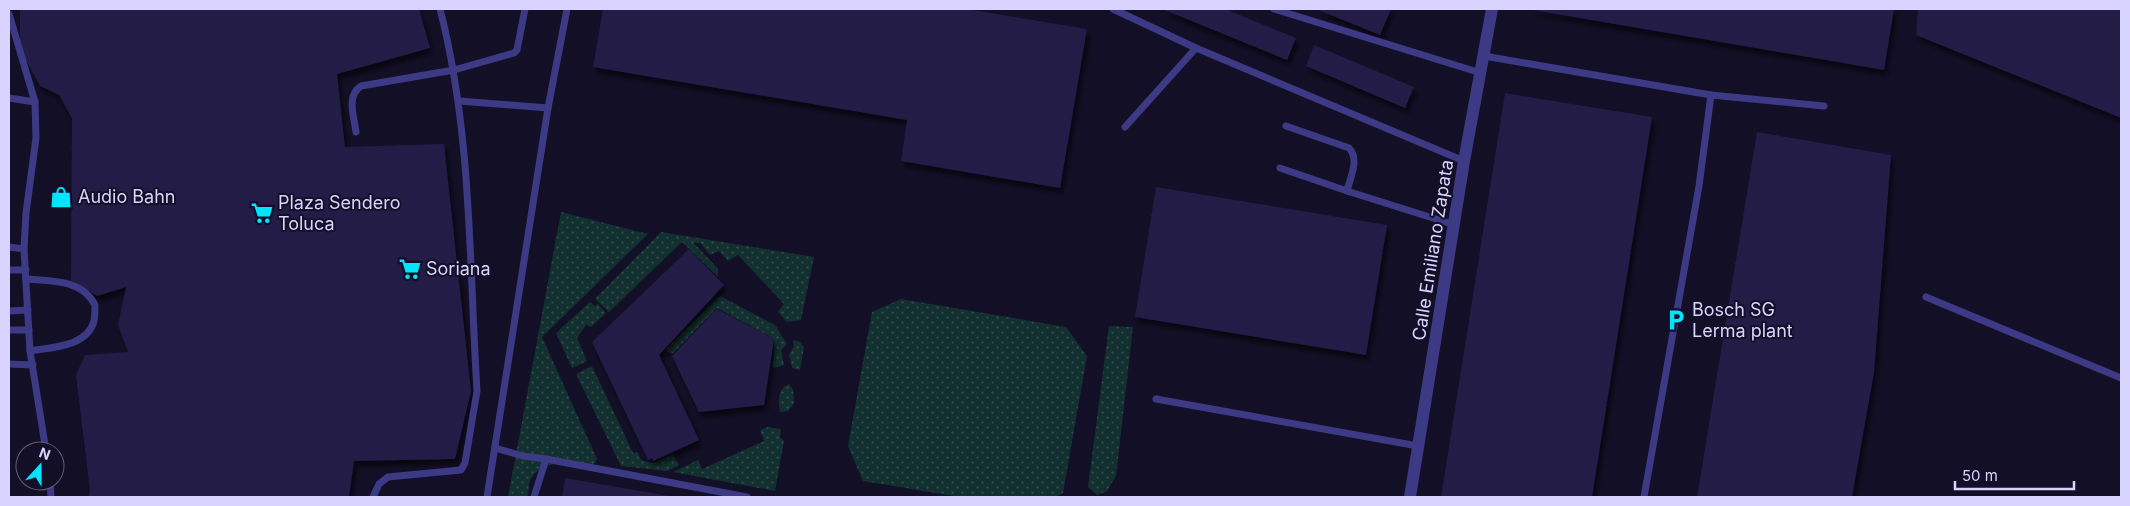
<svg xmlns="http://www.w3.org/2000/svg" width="2130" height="506" font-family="Inter,sans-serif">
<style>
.garden{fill:url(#garden-dots)}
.building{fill:#241b47;filter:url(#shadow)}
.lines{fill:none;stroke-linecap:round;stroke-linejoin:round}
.service{stroke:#3d3a85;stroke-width:7}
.tertiary{stroke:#3d3a85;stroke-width:12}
.labels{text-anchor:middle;stroke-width:4;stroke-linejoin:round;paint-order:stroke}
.poi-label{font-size:18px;fill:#d9d4ff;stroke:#130f26;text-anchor:start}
.street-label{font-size:18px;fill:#d9d4ff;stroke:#130f26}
</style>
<defs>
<pattern id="garden-dots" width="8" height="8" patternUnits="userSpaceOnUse" patternTransform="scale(1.25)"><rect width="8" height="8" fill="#12302f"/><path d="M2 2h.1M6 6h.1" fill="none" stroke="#344d4e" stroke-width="1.8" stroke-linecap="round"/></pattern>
<filter id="shadow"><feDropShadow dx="3" dy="5.5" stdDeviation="2.5" flood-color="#0009"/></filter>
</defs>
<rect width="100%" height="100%" fill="#130f26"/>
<g class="garden">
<path d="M561,212L648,234L542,337L597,459L593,465C574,464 544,458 532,477C528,482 529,491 528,497H508Z"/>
<polygon points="661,232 814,257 801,320 787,322 778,312 784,304 738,255 728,261 719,251 710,255 701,244 693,242 718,269 718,277 682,242 609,312 595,299"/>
<polygon points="720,296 775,325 787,344 781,350 784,365 773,368 774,339 717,308 673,353 664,351"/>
<polygon points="901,299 1066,327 1087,356 1063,493 1056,497 960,497 863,481 848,446 872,312"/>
<polygon points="590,302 595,306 598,304 606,313 591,327 586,325 577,338 587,361 572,368 556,333"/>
<polygon points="1109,326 1133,327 1116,476 1107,491 1097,495 1088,487"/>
<polygon points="793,340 800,342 804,347 800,370 792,368 789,355 794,346"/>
<polygon points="592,366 633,453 637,452 641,460 653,463 673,455 679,465 667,471 621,466 576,374"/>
<path d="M789,384L793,390L794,403L788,411L780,412C778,401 777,389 789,384Z"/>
<polygon points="767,427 781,429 780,437 784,441 775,491 673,472 698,460 702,469 764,441 760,430"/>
</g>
<g class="building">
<polygon points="20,9 419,9 430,48 337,74 345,147 444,144 471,391 455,459 354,461 349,497 89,497 90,491 76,375 85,355 128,352 118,325 126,287 97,296 71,280 72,118 59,95 40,86 20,49"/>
<polygon points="603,9 966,9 1087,29 1060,188 901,161 907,120 593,67"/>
<polygon points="1162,9 1225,9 1296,38 1287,60"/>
<polygon points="1316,9 1391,9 1380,35"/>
<polygon points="1527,9 1894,9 1884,70"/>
<polygon points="1918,9 2121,9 2121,118 1916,35"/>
<polygon points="1314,45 1414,87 1405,108 1306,66"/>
<polygon points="1505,93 1652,117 1592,497 1441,497"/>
<polygon points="1757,132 1891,155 1874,372 1852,497 1697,497"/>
<polygon points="1156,187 1387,225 1366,355 1135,317"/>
<polygon points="689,249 724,285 659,355 699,440 653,461 652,458 648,460 592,342"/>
<polygon points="717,309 774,339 764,405 699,412 672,356"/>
<polygon points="565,478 669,496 669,497 562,497"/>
</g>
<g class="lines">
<g class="service">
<polyline points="1113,9 1196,48 1464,161"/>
<polyline points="1274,9 1481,73"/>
<polyline points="9,14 35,102 36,138 26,213 24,249 30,351 46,451"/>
<polyline points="1484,56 1711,95 1824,106"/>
<polyline points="9,98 35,102"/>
<polyline points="459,101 548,108"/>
<polyline points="1125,127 1196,48"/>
<path d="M356,132C354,116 346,96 361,86L454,70L514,53L517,50L525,9"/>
<path d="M1280,168L1347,191C1350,178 1360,159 1349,148L1286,126"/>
<polyline points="1347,191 1455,225"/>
<polyline points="9,247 24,249"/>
<polyline points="9,270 26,270"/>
<path d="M26,279C51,281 82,279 95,305C95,310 95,316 94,321C87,347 52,347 30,351"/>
<polyline points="1926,297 2121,378"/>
<polyline points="9,311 28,310"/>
<polyline points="9,330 29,330"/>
<polyline points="9,364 33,365"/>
<polyline points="1156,399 1418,446"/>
<polyline points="495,448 523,456 546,459"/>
<polyline points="50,481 51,497"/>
<path d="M373,497L379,484L388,477L461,470L465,463L477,391C469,263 472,133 440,9"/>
<polyline points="487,497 548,108 567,9"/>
<polyline points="534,497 546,459 747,497"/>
<polyline points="1644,497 1699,186 1711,95"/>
</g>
<polyline class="tertiary" points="1410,497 1464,161 1492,9"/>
</g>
<defs>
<g id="shop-bare" transform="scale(1.725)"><path d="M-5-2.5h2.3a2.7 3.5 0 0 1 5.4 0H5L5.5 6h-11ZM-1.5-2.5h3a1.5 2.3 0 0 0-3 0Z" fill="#00e5ff" stroke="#130f26" stroke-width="2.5" paint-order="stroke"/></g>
<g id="supermarket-bare" transform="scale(1.725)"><path d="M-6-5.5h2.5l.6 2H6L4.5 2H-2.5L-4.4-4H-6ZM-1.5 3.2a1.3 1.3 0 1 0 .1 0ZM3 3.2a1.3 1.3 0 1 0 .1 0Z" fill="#00e5ff" stroke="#130f26" stroke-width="2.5" paint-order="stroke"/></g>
<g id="parking-bare" transform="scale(1.725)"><path d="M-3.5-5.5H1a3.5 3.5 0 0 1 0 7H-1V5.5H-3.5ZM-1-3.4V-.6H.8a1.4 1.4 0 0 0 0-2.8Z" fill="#00e5ff" stroke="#130f26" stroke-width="2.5" paint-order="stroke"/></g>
</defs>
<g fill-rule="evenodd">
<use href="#shop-bare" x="61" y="197"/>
<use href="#supermarket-bare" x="262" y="213"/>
<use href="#supermarket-bare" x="410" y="269"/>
<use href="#parking-bare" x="1676" y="320"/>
</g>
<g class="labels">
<g class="poi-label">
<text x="78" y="203">Audio Bahn</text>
<text x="278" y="209">Plaza Sendero<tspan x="278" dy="21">Toluca</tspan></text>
<text x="426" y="275">Soriana</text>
<text x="1692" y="316">Bosch SG<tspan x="1692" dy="21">Lerma plant</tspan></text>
</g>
<g class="street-label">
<text transform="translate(1433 250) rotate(-81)" y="6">Calle Emiliano Zapata</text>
</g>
</g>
<rect width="2130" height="506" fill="none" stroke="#d9d4ff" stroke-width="20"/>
<g transform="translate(40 466) rotate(21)"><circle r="24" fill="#130f26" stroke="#625e7d"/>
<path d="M0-4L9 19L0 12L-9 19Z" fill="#00e5ff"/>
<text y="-8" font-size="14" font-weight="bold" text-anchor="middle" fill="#d9d4ff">N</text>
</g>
<path d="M1955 481v8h119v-8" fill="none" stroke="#d9d4ff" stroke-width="2.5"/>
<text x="1962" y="481" font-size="15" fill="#d9d4ff" stroke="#130f26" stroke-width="4" paint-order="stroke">50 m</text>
</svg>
